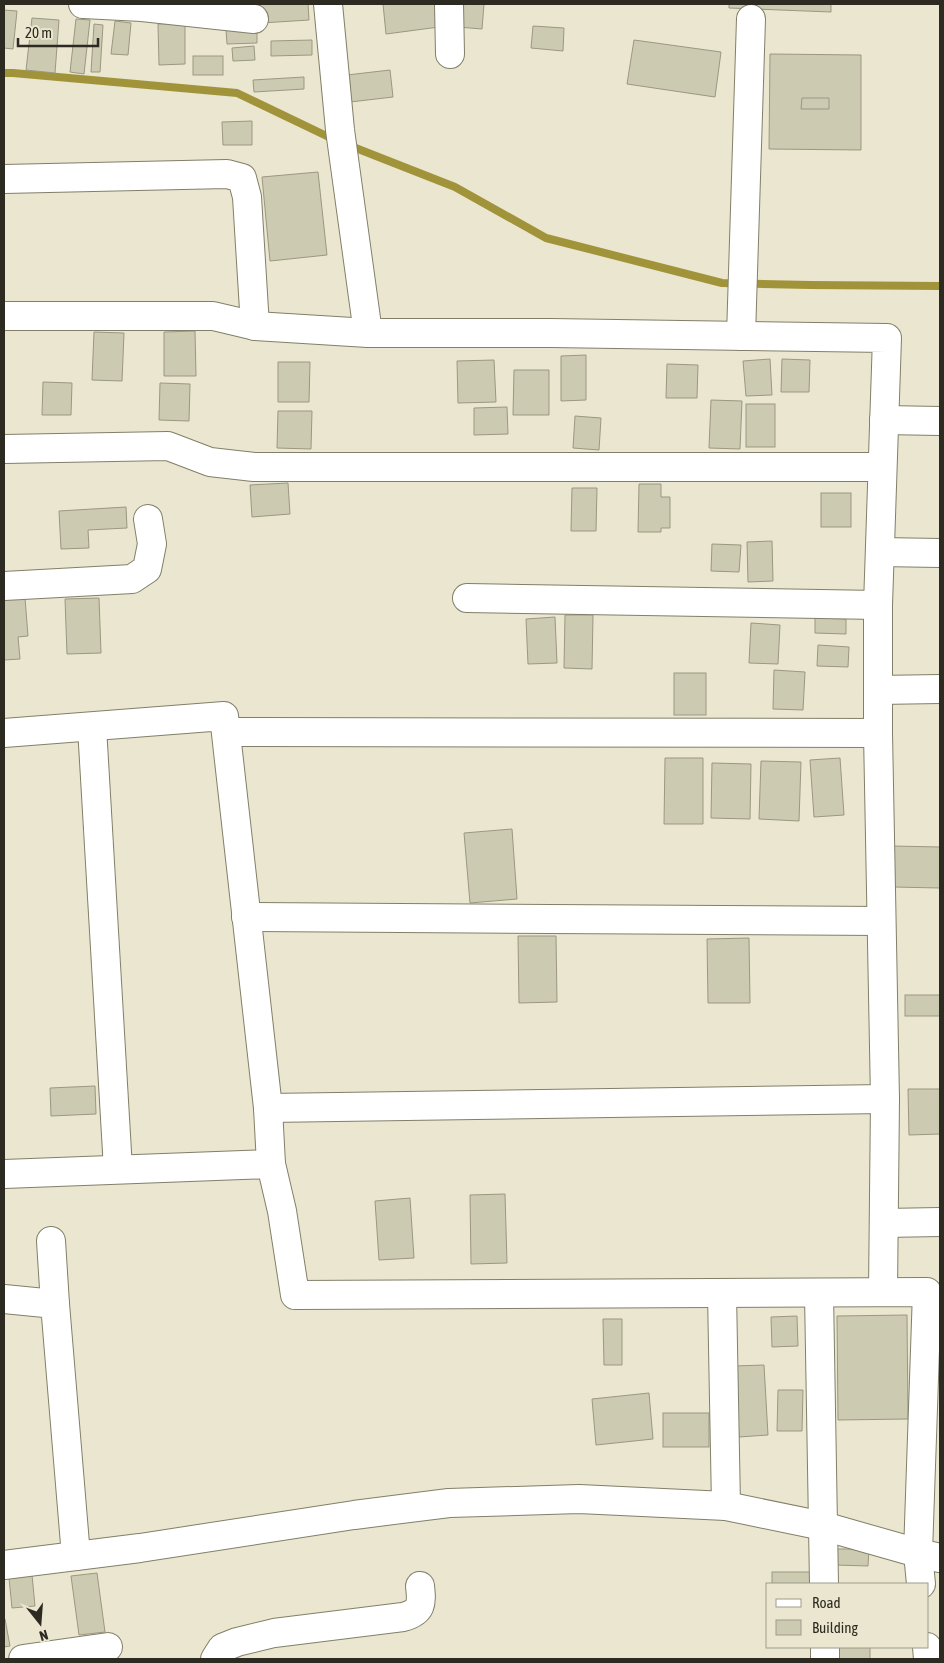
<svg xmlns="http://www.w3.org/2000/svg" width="944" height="1663" font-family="'Asap Condensed',sans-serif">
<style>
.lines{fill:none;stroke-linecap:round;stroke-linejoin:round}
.stream{stroke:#a19339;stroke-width:8}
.building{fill:#cdcab2;stroke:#9b9781}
.minor-casing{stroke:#827f69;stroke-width:30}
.minor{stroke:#fff;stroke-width:28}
</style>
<rect width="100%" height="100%" fill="#eae6cf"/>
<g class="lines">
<g class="stream">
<polyline points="4,73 13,73 237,93 335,140"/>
<polyline points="348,145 455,187 546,238 722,283 810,285 940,286"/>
</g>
</g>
<g class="building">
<polygon points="260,4 308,4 309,20 261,23"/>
<polygon points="383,4 437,4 439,27 386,34"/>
<polygon points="460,4 484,4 482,29 458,27"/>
<polygon points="729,4 831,4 831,12 729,8"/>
<polygon points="4,10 17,11 13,49 4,48"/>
<polygon points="32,18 59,20 55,73 26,70"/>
<polygon points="76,19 90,20 84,74 70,72"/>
<polygon points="115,21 131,23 128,55 111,54"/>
<polygon points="185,23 185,64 159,65 158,24"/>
<polygon points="94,24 103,25 100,72 91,72"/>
<polygon points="533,26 564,28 563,51 531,48"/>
<polygon points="257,28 257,43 227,44 226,30"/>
<polygon points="312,40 312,55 271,56 271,41"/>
<polygon points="634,40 721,52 715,97 627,84"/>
<polygon points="254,46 255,60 233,61 232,48"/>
<polygon points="770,54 861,55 861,150 769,149"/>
<rect x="193" y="56" width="30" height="19"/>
<polygon points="390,70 393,97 350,102 347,75"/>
<polygon points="304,77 304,89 254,92 253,80"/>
<polygon points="802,98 829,98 829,109 801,109"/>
<polygon points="252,121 252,145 223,145 222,122"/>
<polygon points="318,172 327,255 270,261 262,177"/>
<polygon points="195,331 196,376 164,376 164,332"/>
<polygon points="94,332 124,333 122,381 92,380"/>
<polygon points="586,355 586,400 561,401 561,356"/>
<polygon points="770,359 772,395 746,396 743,361"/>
<polygon points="782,359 810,360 809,392 781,392"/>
<polygon points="494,360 496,402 458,403 457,361"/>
<polygon points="278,362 310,362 309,402 278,402"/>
<polygon points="667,364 698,365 697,398 666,398"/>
<polygon points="514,370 549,370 549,415 513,415"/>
<polygon points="43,382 72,383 71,415 42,415"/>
<polygon points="160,383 190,384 189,421 159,420"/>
<polygon points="711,400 742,401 740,449 709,448"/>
<rect x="746" y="404" width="29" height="43"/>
<polygon points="507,407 508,434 474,435 474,408"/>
<polygon points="278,411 312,411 311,449 277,448"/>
<polygon points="575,416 601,418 599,450 573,448"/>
<polygon points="288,483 290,514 252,517 250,485"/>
<polygon points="639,484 661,484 661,497 670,497 670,528 661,528 661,532 638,532"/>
<polygon points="572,488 597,488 596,531 571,531"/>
<rect x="821" y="493" width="30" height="34"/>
<polygon points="126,507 127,528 88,530 89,548 61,549 59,511"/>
<polygon points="772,541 773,581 748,582 747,542"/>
<polygon points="712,544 741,545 739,572 711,571"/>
<polygon points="25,598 28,636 18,637 20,659 4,660 4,600"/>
<polygon points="99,598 101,653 67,654 65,599"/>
<polygon points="565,615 593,615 592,669 564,668"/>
<polygon points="555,617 557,663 528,664 526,619"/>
<polygon points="815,618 846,619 846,634 815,633"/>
<polygon points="751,623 780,625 778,664 749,663"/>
<polygon points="818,645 849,647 848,667 817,666"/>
<polygon points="774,670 805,672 803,710 773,709"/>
<rect x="674" y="673" width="32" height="42"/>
<polygon points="665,758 703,758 703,824 664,824"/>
<polygon points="840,758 844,815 814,817 810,760"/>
<polygon points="761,761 801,762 799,821 759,819"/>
<polygon points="712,763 751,764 750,819 711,818"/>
<polygon points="512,829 517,899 470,903 464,833"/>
<polygon points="893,846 940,847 940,888 893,887"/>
<polygon points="518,936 556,936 557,1002 519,1003"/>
<polygon points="749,938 750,1003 708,1003 707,939"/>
<rect x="905" y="995" width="35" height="21"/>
<polygon points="95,1086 96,1114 51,1116 50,1088"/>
<polygon points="908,1089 940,1089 940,1134 909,1135"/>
<polygon points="505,1194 507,1263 471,1264 470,1195"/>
<polygon points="410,1198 414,1258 379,1260 375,1201"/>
<polygon points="907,1315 908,1419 838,1420 837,1316"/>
<polygon points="797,1316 798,1346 772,1347 771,1317"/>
<polygon points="603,1319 622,1319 622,1365 604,1365"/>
<polygon points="764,1365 768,1435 739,1437 735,1366"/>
<polygon points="778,1390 803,1390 802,1431 777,1431"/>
<polygon points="649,1393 653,1439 596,1445 592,1399"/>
<rect x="663" y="1413" width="46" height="34"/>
<polygon points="836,1549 869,1549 868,1566 835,1565"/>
<rect x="772" y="1572" width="38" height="12"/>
<polygon points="97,1573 105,1632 79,1635 71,1576"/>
<polygon points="32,1575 35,1606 12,1608 9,1578"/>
<polygon points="4,1619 5,1619 10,1646 4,1647"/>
<rect x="838" y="1647" width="32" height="12"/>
</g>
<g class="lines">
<g class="minor-casing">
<g id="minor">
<polyline points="83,4 142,7 254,19"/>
<polyline points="328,4 340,130 368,333"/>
<polyline points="449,4 450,54"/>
<polyline points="4,179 227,174 242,178 247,197 255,326"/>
<polyline points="4,316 213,316 255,326 368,333 551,333 887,338 878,605 878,733 885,1099 883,1292"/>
<polyline points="741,336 751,19"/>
<polyline points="884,420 940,421"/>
<polyline points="4,449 168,446 210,462 254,467 882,467"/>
<polyline points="880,552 940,553"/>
<polyline points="4,586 132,579 147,569 152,544 148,519"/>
<polyline points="467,598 878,605"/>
<polyline points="878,690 940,689"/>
<polyline points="92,727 118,1169"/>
<polyline points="227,732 878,733"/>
<polyline points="4,733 224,716 268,1108 271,1164 282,1211 295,1295 927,1292 918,1553 921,1584"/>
<polyline points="246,917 881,921"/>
<polyline points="268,1108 885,1099"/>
<polyline points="4,1174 271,1164"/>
<polyline points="884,1223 940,1222"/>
<polyline points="51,1241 55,1304"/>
<polyline points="722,1293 726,1506"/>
<polyline points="819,1293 824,1584"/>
<polyline points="4,1299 55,1304 76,1556"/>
<polyline points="4,1565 140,1548 354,1515 449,1503 579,1499 726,1506 823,1526 918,1553 940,1558"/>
<polyline points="825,1647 825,1659"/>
<polyline points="927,1647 928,1659"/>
<polyline points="23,1659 108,1647"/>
<path d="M215,1659L222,1648L237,1642L274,1633L403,1617C422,1612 422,1604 420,1586"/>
</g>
</g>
<use href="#minor" class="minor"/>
</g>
<rect width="944" height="1663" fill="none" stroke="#2c2a21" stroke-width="10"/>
<rect x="766" y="1583" width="162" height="65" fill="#eae6cf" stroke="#9e9b89"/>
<rect x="776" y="1599" width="25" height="8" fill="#ffffff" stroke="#9e9b89"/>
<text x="812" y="1608" font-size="15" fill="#2c2a21">Road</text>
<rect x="776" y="1620" width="25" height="15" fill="#cdcab2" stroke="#9e9b89"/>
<text x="812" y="1633" font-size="15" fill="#2c2a21">Building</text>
<g transform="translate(40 1623) rotate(163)" stroke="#eae6cf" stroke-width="4" paint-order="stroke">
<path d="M0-4L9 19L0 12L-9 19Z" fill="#2c2a21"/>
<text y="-8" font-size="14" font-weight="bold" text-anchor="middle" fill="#2c2a21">N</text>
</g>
<path d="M18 38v8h80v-8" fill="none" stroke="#2c2a21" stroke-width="2.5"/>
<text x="25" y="38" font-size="15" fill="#2c2a21" stroke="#eae6cf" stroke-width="4" paint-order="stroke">20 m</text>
</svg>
